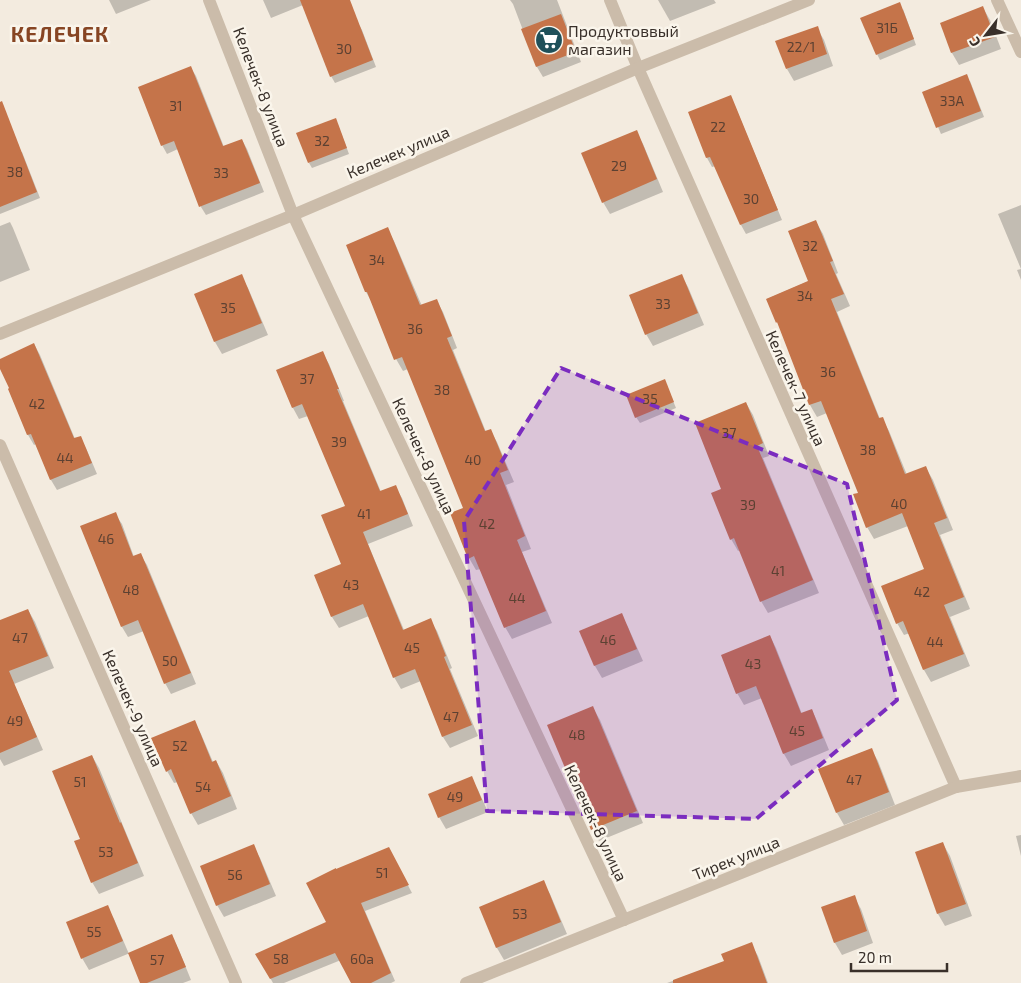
<svg xmlns="http://www.w3.org/2000/svg" width="1021" height="983" font-family="'Exo 2',sans-serif">
<style>
.shadow{fill:#0003}
.building{fill:#c5744a}
.lines{fill:none;stroke-linecap:round;stroke-linejoin:round}
.minor{stroke:#cbbcaa;stroke-width:12}
.marked{fill:#7b2cbf;fill-opacity:0.2;stroke:#7b2cbf;stroke-width:4;stroke-dasharray:10 6;stroke-linejoin:round}
.labels{text-anchor:middle;stroke-width:5;stroke-linejoin:round;paint-order:stroke}
.number-label{font-size:14px;fill:#5c4132}
.poi-label{font-size:16px;fill:#39302a;stroke:#faf5eb;text-anchor:start}
.street-label{font-size:16px;fill:#39302a;stroke:#faf5eb}
.district-label{font-size:21px;font-weight:bold;letter-spacing:1px;fill:#874523;stroke:#faf5eb}
</style>
<rect width="100%" height="100%" fill="#f3ebdf"/>
<g class="shadow">
<polygon points="109,0 151,0 116,14"/>
<polygon points="263,0 332,0 358,23 362,30 376,67 335,83 331,76 303,5 271,18"/>
<polygon points="510,0 557,0 581,62 543,77 537,67 513,4"/>
<polygon points="658,0 714,0 716,3 670,21"/>
<polygon points="983,8 990,20 1001,49 959,65 952,53 942,24"/>
<polygon points="903,9 916,45 880,60 877,54"/>
<polygon points="817,28 824,40 833,66 794,81 787,69"/>
<polygon points="191,68 196,76 224,147 242,140 247,149 264,192 206,215 201,207 178,149 167,154 162,145"/>
<polygon points="970,81 984,117 941,134 923,92"/>
<polygon points="735,106 782,220 746,234 741,225 716,166 712,167 707,158 689,113"/>
<polygon points="338,125 349,154 312,168 309,163"/>
<polygon points="636,132 643,144 663,192 610,214 603,202"/>
<polygon points="22,152 40,198 0,214 0,154"/>
<polygon points="1021,205 1021,280 1017,270 1021,269 998,214"/>
<polygon points="10,222 13,228 30,270 0,282 0,226"/>
<polygon points="816,222 823,234 838,273 836,274 850,306 837,312 880,419 882,418 889,431 907,475 926,468 933,480 953,530 940,535 970,609 950,617 970,666 931,682 924,670 910,633 904,635 897,623 926,569 908,526 874,539 867,527 859,493 827,413 817,417 810,405 780,328 767,299 809,281"/>
<polygon points="387,229 394,241 422,306 436,300 443,312 457,348 453,350 486,432 490,430 497,442 514,482 506,485 531,549 522,552 552,623 512,639 505,627 481,569 476,570 469,558 464,508 408,369 403,371 396,359 373,304 366,292"/>
<polygon points="681,275 688,287 704,325 653,346 646,334"/>
<polygon points="241,276 248,288 268,335 222,354 215,342 196,295"/>
<polygon points="34,344 40,355 75,439 80,437 86,448 97,474 57,490 51,480 36,444 34,445 28,435 9,390 11,389 0,366 0,360"/>
<polygon points="322,352 329,364 344,401 343,401 381,492 395,487 402,498 413,526 368,544 404,630 430,620 437,631 452,668 450,669 478,736 450,748 443,737 421,681 401,689 394,677 369,616 339,628 332,617 315,576 343,565 347,506 308,416 299,419 293,408 277,371"/>
<polygon points="667,386 676,408 640,423 636,417"/>
<polygon points="746,403 753,415 769,456 763,458 819,593 768,613 761,601 740,550 738,551 731,539 723,489"/>
<polygon points="115,514 122,524 134,557 140,554 147,565 196,684 171,694 165,683 144,631 128,637 122,627 82,527"/>
<polygon points="28,610 35,622 54,668 4,688 0,681 0,622"/>
<polygon points="621,615 628,627 643,661 602,678 595,666 581,632"/>
<polygon points="770,636 776,648 802,714 812,710 818,723 829,750 791,766 784,754 762,698 744,705 737,693"/>
<polygon points="20,699 26,711 43,750 4,766 0,759 0,707"/>
<polygon points="593,708 600,720 643,823 599,841 592,829"/>
<polygon points="194,721 201,734 213,762 216,761 223,773 237,809 198,825 191,813 178,782 174,783 167,771"/>
<polygon points="871,749 878,761 895,805 844,825 837,813 820,769"/>
<polygon points="92,756 99,768 144,876 99,894 92,882 81,840"/>
<polygon points="471,778 478,790 488,812 446,829 439,817"/>
<polygon points="1021,835 1021,856 1016,836"/>
<polygon points="943,844 950,856 972,916 945,926 938,914 916,853"/>
<polygon points="253,846 260,858 276,896 224,917 217,905 202,867"/>
<polygon points="393,857 412,893 365,911 395,981 391,983 353,983 341,960 284,983 273,983 257,954 328,923"/>
<polygon points="543,882 550,894 567,934 504,960 497,948 480,908"/>
<polygon points="854,897 861,909 873,943 842,955 835,943 823,908"/>
<polygon points="107,907 114,919 129,954 172,936 178,948 191,980 183,983 142,983 130,953 89,970 82,958"/>
<polygon points="751,944 758,956 768,983 667,983 725,962"/>
</g>
<g class="building">
<polygon points="300,0 350,0 373,60 330,77"/>
<polygon points="900,2 914,39 876,55 860,18"/>
<polygon points="983,6 995,37 951,53 940,23"/>
<polygon points="561,14 576,52 536,67 521,29"/>
<polygon points="818,26 827,54 786,69 775,41"/>
<polygon points="191,66 223,146 242,139 260,183 199,207 174,141 161,146 138,87"/>
<polygon points="967,74 981,111 936,128 922,92"/>
<polygon points="731,95 778,210 740,225 710,157 706,158 688,112"/>
<polygon points="2,101 37,192 0,207 0,102"/>
<polygon points="336,118 347,148 308,163 296,133"/>
<polygon points="637,130 657,179 602,203 581,153"/>
<polygon points="816,220 833,261 830,262 844,294 831,299 879,418 883,417 905,474 926,466 947,518 934,523 964,597 944,605 964,654 923,670 903,621 896,624 881,586 924,569 902,513 866,528 853,494 858,493 821,401 809,405 777,322 776,323 766,299 808,281 788,231"/>
<polygon points="388,227 420,305 437,299 452,336 447,338 485,431 491,429 508,470 500,473 525,536 517,540 546,611 504,628 474,556 468,559 450,513 463,508 402,357 394,360 367,292 365,292 346,245"/>
<polygon points="242,274 262,323 214,342 194,294"/>
<polygon points="682,274 698,313 645,335 629,295"/>
<polygon points="34,343 74,438 81,436 92,463 50,480 31,434 27,435 8,389 9,388 0,369 0,359"/>
<polygon points="323,351 339,389 337,389 380,491 396,485 408,514 363,532 403,630 431,618 446,656 444,657 472,725 442,737 415,669 393,678 363,604 331,617 314,575 341,564 321,515 345,506 302,404 292,408 276,370"/>
<polygon points="665,379 674,402 635,418 626,395"/>
<polygon points="746,402 763,443 757,446 813,580 760,602 734,538 730,540 711,493 721,489 695,423"/>
<polygon points="116,512 133,556 141,553 191,673 164,684 138,620 121,627 80,526"/>
<polygon points="28,609 48,656 9,671 37,737 0,753 0,620"/>
<polygon points="622,613 637,649 594,666 579,631"/>
<polygon points="770,635 801,713 812,709 823,738 783,754 756,686 736,694 721,655"/>
<polygon points="593,706 637,811 591,830 547,725"/>
<polygon points="195,720 212,762 216,760 231,796 190,814 171,769 166,772 151,738"/>
<polygon points="872,748 889,792 836,813 818,769"/>
<polygon points="92,755 120,823 121,822 138,863 91,883 74,841 80,839 52,771"/>
<polygon points="472,776 482,800 438,818 428,794"/>
<polygon points="943,842 966,904 937,914 915,852"/>
<polygon points="254,844 270,884 216,906 200,866"/>
<polygon points="389,847 409,885 361,903 391,973 371,983 351,983 335,953 270,979 255,954 326,922 306,883 336,868 336,869"/>
<polygon points="544,880 561,922 496,948 479,907"/>
<polygon points="855,895 867,931 834,943 821,907"/>
<polygon points="108,905 123,941 81,959 66,922"/>
<polygon points="172,934 186,967 147,983 140,983 128,953"/>
<polygon points="752,942 767,983 673,983 673,980 724,961 721,954"/>
</g>
<g class="lines">
<g class="minor">
<polyline points="209,0 293,215 624,920"/>
<polyline points="610,0 638,68 956,787"/>
<polyline points="997,0 1021,52"/>
<polyline points="0,334 293,215 638,68 809,0"/>
<polyline points="0,445 236,983"/>
<polyline points="466,983 956,787 1021,776"/>
</g>
</g>
<path class="marked" d="M561,368L847,484L897,700L756,819L487,811L464,521Z"/>
<defs>
<g id="supermarket-disc" transform="scale(1.4375)"><circle r="9.5" fill="#1f505a" stroke="#faf5eb"/><path d="M-6-5.5h2.5l.6 2H6L4.5 2H-2.5L-4.4-4H-6ZM-1.5 3.2a1.3 1.3 0 1 0 .1 0ZM3 3.2a1.3 1.3 0 1 0 .1 0Z" fill="#fff"/></g>
</defs>
<g fill-rule="evenodd">
<use href="#supermarket-disc" x="549" y="40"/>
</g>
<g class="labels">
<g class="number-label">
<text x="887" y="33">31Б</text>
<text x="801" y="52">22/1</text>
<text x="344" y="54">30</text>
<text x="952" y="106">33А</text>
<text x="176" y="111">31</text>
<text x="718" y="132">22</text>
<text x="322" y="146">32</text>
<text x="619" y="171">29</text>
<text x="15" y="177">38</text>
<text x="221" y="178">33</text>
<text x="751" y="204">30</text>
<text x="810" y="251">32</text>
<text x="377" y="265">34</text>
<text x="805" y="301">34</text>
<text x="663" y="309">33</text>
<text x="228" y="313">35</text>
<text x="415" y="334">36</text>
<text x="828" y="377">36</text>
<text x="307" y="384">37</text>
<text x="442" y="395">38</text>
<text x="650" y="404">35</text>
<text x="37" y="409">42</text>
<text x="729" y="438">37</text>
<text x="339" y="447">39</text>
<text x="868" y="455">38</text>
<text x="65" y="463">44</text>
<text x="473" y="465">40</text>
<text x="899" y="509">40</text>
<text x="748" y="510">39</text>
<text x="364" y="519">41</text>
<text x="487" y="529">42</text>
<text x="106" y="544">46</text>
<text x="778" y="576">41</text>
<text x="351" y="590">43</text>
<text x="131" y="595">48</text>
<text x="922" y="597">42</text>
<text x="517" y="603">44</text>
<text x="20" y="643">47</text>
<text x="608" y="645">46</text>
<text x="935" y="647">44</text>
<text x="412" y="653">45</text>
<text x="170" y="666">50</text>
<text x="753" y="669">43</text>
<text x="451" y="722">47</text>
<text x="15" y="726">49</text>
<text x="797" y="736">45</text>
<text x="577" y="740">48</text>
<text x="180" y="751">52</text>
<text x="854" y="785">47</text>
<text x="80" y="787">51</text>
<text x="203" y="792">54</text>
<text x="455" y="802">49</text>
<text x="106" y="857">53</text>
<text x="382" y="878">51</text>
<text x="235" y="880">56</text>
<text x="520" y="919">53</text>
<text x="94" y="937">55</text>
<text x="281" y="964">58</text>
<text x="362" y="964">60а</text>
<text x="157" y="965">57</text>
</g>
<g class="poi-label">
<text x="568" y="37">Продуктоввый<tspan x="568" dy="18">магазин</tspan></text>
</g>
<g class="street-label">
<text transform="translate(261 87) rotate(69)" y="6">Келечек-8 улица</text>
<text transform="translate(398 152) rotate(-23)" y="6">Келечек улица</text>
<text transform="translate(796 388) rotate(66)" y="6">Келечек-7 улица</text>
<text transform="translate(424 456) rotate(65)" y="6">Келечек-8 улица</text>
<text transform="translate(133 708) rotate(66)" y="6">Келечек-9 улица</text>
<text transform="translate(596 823) rotate(65)" y="6">Келечек-8 улица</text>
<text transform="translate(736 858) rotate(-22)" y="6">Тирек улица</text>
</g>
<g class="district-label">
<text x="60" y="42">КЕЛЕЧЕК</text>
</g>
</g>
<g transform="translate(986 35) rotate(239)" stroke="#faf5eb" stroke-width="4" paint-order="stroke">
<path d="M0-4L9 19L0 12L-9 19Z" fill="#39302a"/>
<text y="-8" font-size="14" font-weight="bold" text-anchor="middle" fill="#39302a">С</text>
</g>
<path d="M851 963v8h96v-8" fill="none" stroke="#39302a" stroke-width="2.5"/>
<text x="858" y="963" font-size="15" fill="#39302a" stroke="#faf5eb" stroke-width="4" paint-order="stroke">20 m</text>
</svg>
